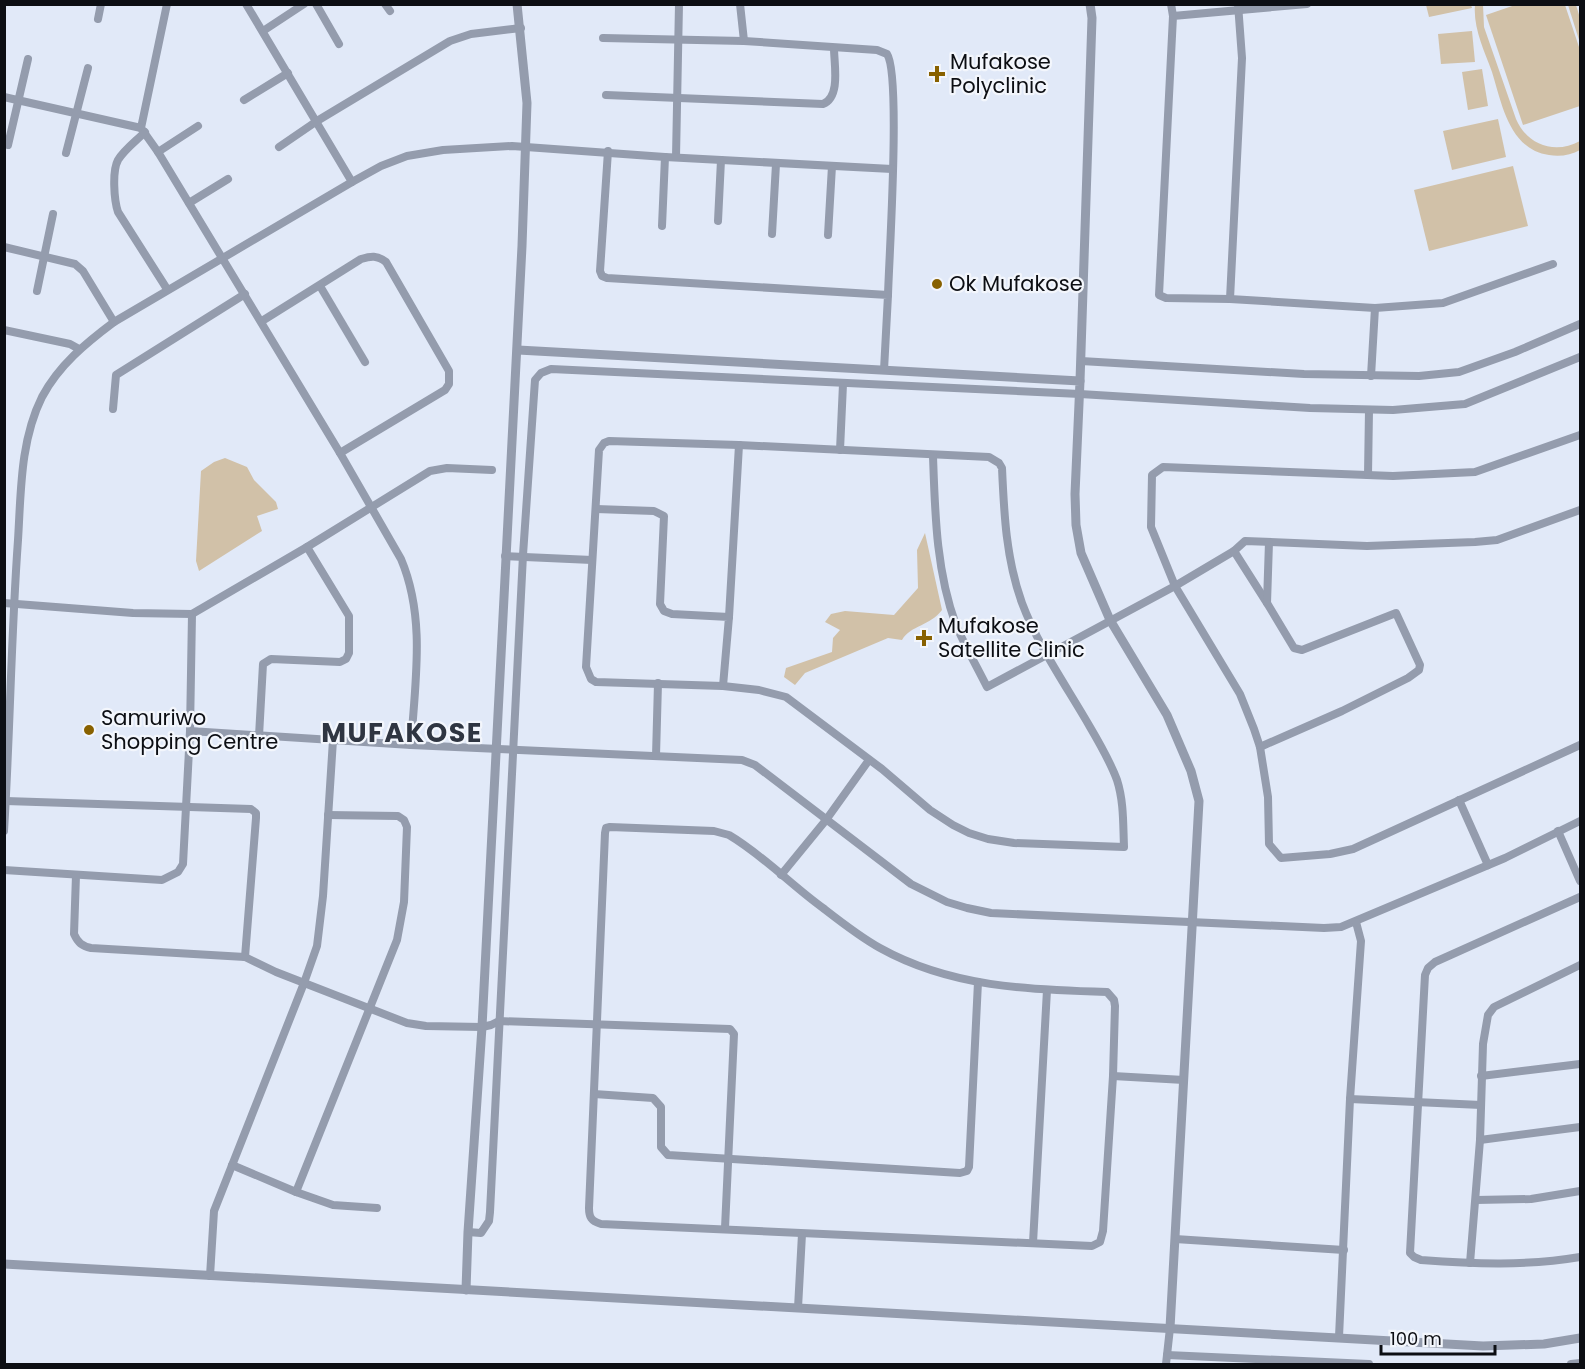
<svg xmlns="http://www.w3.org/2000/svg" width="1585" height="1369" font-family="Poppins,sans-serif">
<style>
.green{fill:#d1c1a8}
.lines{fill:none;stroke-linecap:round;stroke-linejoin:round}
.minor{stroke:#949cad;stroke-width:8}
.tertiary{stroke:#949cad;stroke-width:9}
.poi-dot{fill:#886100;stroke:#f3f6fc;stroke-width:2}
.labels{text-anchor:middle;stroke-width:4.5;stroke-linejoin:round;paint-order:stroke}
.poi-label{font-size:21px;fill:#0c0e13;stroke:#f3f6fc;text-anchor:start}
.district-label{font-size:27px;font-weight:bold;letter-spacing:1.5px;fill:#2f3541;stroke:#f3f6fc}
</style>
<rect width="100%" height="100%" fill="#e1e9f8"/>
<g class="green">
<polygon points="1518,4 1565,5 1580,50 1580,106 1523,125 1486,15"/>
<polygon points="1426,5 1471,5 1472,8 1429,17"/>
<path d="M1475,5H1483L1484,27L1516,119C1527,145 1555,155 1580,141V150C1571,155 1560,157 1549,155C1509,149 1502,104 1492,72C1484,50 1473,28 1475,5Z"/>
<polygon points="1568,5 1576,5 1580,18 1580,43"/>
<polygon points="1472,31 1475,62 1441,64 1438,34"/>
<polygon points="1482,69 1488,106 1468,110 1462,72"/>
<polygon points="1498,119 1506,157 1452,170 1443,131"/>
<polygon points="1513,166 1528,226 1429,251 1414,190"/>
<polygon points="225,458 247,467 254,480 276,502 278,509 257,516 262,531 199,571 196,561 201,471 214,462"/>
<path d="M925,533L942,610C930,626 911,625 902,640L888,638L805,673L795,685L784,677L786,668L832,652L833,638L840,630L825,622L831,614L845,611L894,615L918,588L917,550Z"/>
</g>
<g class="lines">
<g class="minor">
<path d="M167,4L141,128L158,152L340,453L401,559C426,618 415,682 411,745"/>
<polyline points="246,4 352,182"/>
<polyline points="316,4 339,44"/>
<polyline points="385,4 390,11"/>
<polyline points="740,4 744,41"/>
<polyline points="1171,4 1173,16"/>
<polyline points="1307,4 1173,16 1159,295 1166,298 1230,299 1375,308 1443,303 1553,264"/>
<polyline points="98,19 101,4"/>
<polyline points="263,31 304,4"/>
<path d="M603,38L744,41L877,50L887,54C901,74 889,259 888,295"/>
<path d="M606,95L823,104C841,97 834,64 834,48"/>
<polyline points="4,97 141,128"/>
<polyline points="244,100 288,73"/>
<path d="M145,132C136,141 124,150 118,160C112,171 114,200 118,212L167,289"/>
<polyline points="8,145 28,59"/>
<polyline points="279,147 317,121 450,41 471,34 521,28"/>
<polyline points="608,151 600,271 602,276 607,278 888,295 884,370"/>
<polyline points="158,152 198,126"/>
<polyline points="66,153 88,68"/>
<polyline points="676,157 679,4"/>
<polyline points="189,203 228,179"/>
<polyline points="718,221 721,160"/>
<polyline points="662,226 665,157"/>
<polyline points="772,234 776,164"/>
<polyline points="828,235 832,166"/>
<polyline points="4,247 75,264 83,271 114,322"/>
<polyline points="320,286 365,362"/>
<polyline points="37,291 53,214"/>
<polyline points="1230,299 1242,58 1238,4"/>
<path d="M262,321L361,259C371,256 377,255 386,262L449,371V384L445,390L340,453"/>
<polyline points="4,330 70,344 79,349"/>
<polyline points="1081,361 1304,374 1419,376 1459,372 1515,352 1580,324"/>
<polyline points="1371,376 1375,308"/>
<polyline points="113,409 116,375 245,294"/>
<polyline points="1580,435 1475,472 1393,476 1163,467 1152,475 1151,527 1175,586 1240,694 1254,729 1260,747 1268,797 1269,844 1281,858 1330,854 1353,849 1580,745"/>
<path d="M609,441L739,445L989,457L999,463L1002,468C1004,513 1006,559 1022,603C1038,646 1067,687 1090,727C1100,744 1110,761 1117,780C1124,802 1123,824 1124,847L1014,843L988,839L969,833L953,825L930,810L882,769L786,697L759,690L723,686L596,682L591,679L586,667L599,450L604,443Z"/>
<polyline points="840,450 843,384"/>
<path d="M933,456C935,512 936,571 956,625C965,646 977,667 987,687L1175,586L1234,551L1245,541L1367,546L1475,542L1497,540L1580,510"/>
<polyline points="1368,475 1369,410"/>
<polyline points="596,509 654,511 664,516 660,604 664,611 672,614 729,617 723,686"/>
<polyline points="1234,551 1267,603"/>
<polyline points="505,556 592,560"/>
<polyline points="4,603 133,613 192,614 307,547 430,471 447,468 492,470"/>
<polyline points="729,617 739,445"/>
<polyline points="190,731 411,745 742,760 755,765 911,884 947,902 967,908 991,913 1324,928 1341,927 1505,858 1580,821"/>
<polyline points="259,736 263,664 271,659 340,662 346,659 349,653 349,616 307,547"/>
<polyline points="1260,747 1342,711 1408,678 1419,670 1420,665 1396,613 1302,650 1294,648 1267,603 1269,542"/>
<polyline points="656,756 658,683"/>
<polyline points="1459,800 1488,865"/>
<polyline points="6,801 251,809 256,813 256,818 245,957"/>
<path d="M610,827L714,831L729,835C763,855 791,885 823,908C841,922 860,937 880,948C950,987 1028,990 1107,992L1114,1000L1115,1006L1113,1076L1103,1231L1100,1242L1092,1246L601,1224C591,1221 589,1217 589,1208L605,833L606,828Z"/>
<path d="M4,831C10,734 11,637 18,540C21,493 20,441 42,397C59,365 86,343 114,322L352,182L381,166L407,156L443,150L512,146L665,157L892,169"/>
<polyline points="1558,831 1580,881"/>
<polyline points="4,870 162,880 178,872 183,864 190,731 192,614"/>
<path d="M76,875L74,934C78,943 82,946 91,948L245,957L276,972L407,1023L426,1026L482,1027L491,1025L499,1021L730,1029L734,1034L725,1228"/>
<polyline points="781,875 826,820 869,760"/>
<path d="M1580,897L1435,962L1428,968L1425,975L1410,1253L1414,1257L1421,1260C1474,1264 1527,1266 1580,1257"/>
<polyline points="1113,1076 1184,1080"/>
<polyline points="1481,1076 1580,1064"/>
<polyline points="594,1094 653,1098 661,1107 661,1147 668,1155 960,1173 967,1171 969,1167 978,982"/>
<polyline points="1350,1099 1481,1105"/>
<polyline points="1480,1140 1580,1127"/>
<polyline points="232,1165 296,1192 333,1205 377,1208"/>
<polyline points="296,1192 397,940 404,902 407,827 404,820 398,816 328,815"/>
<polyline points="1476,1200 1531,1199 1580,1191"/>
<polyline points="468,1232 481,1233 489,1221 490,1212 523,555 535,380 541,373 551,369 1080,394 1310,408 1393,410 1465,404 1580,357"/>
<polyline points="1175,1239 1344,1250"/>
<polyline points="1033,1243 1047,990"/>
<polyline points="1470,1263 1480,1140 1483,1044 1488,1015 1494,1007 1580,965"/>
<polyline points="210,1276 214,1211 304,983 317,946 323,896 333,740"/>
<polyline points="798,1308 802,1234"/>
<polyline points="1339,1337 1350,1099 1361,941 1356,922"/>
<polyline points="1167,1355 1369,1364"/>
<polyline points="1166,1364 1170,1328"/>
<polyline points="1571,1364 1580,1363"/>
</g>
<g class="tertiary">
<polyline points="518,350 1080,381 1075,494 1076,525 1081,553 1110,620 1167,715 1191,771 1199,801 1170,1328"/>
<polyline points="1080,381 1092,18 1090,4"/>
<polyline points="4,1264 1483,1346 1544,1344 1580,1338"/>
<polyline points="466,1290 468,1232 482,1027 522,246 527,103 517,4"/>
</g>
</g>
<g class="poi-dot">
<path d="M934 65h6v6h6v6h-6v6h-6v-6h-6v-6h6z"/>
<circle cx="937" cy="284" r="6"/>
<path d="M921 629h6v6h6v6h-6v6h-6v-6h-6v-6h6z"/>
<circle cx="89" cy="730" r="6"/>
</g>
<g class="labels">
<g class="poi-label">
<text x="950" y="69">Mufakose<tspan x="950" dy="24">Polyclinic</tspan></text>
<text x="949" y="291">Ok Mufakose</text>
<text x="938" y="633">Mufakose<tspan x="938" dy="24">Satellite Clinic</tspan></text>
<text x="101" y="725">Samuriwo<tspan x="101" dy="24">Shopping Centre</tspan></text>
</g>
<g class="district-label">
<text x="402" y="742">MUFAKOSE</text>
</g>
</g>
<rect width="1585" height="1369" fill="none" stroke="#0c0e13" stroke-width="12"/>
<path d="M1381 1345v9h114v-9" fill="none" stroke="#0c0e13" stroke-width="3"/>
<text x="1390" y="1345" font-size="18" fill="#0c0e13" stroke="#f3f6fc" stroke-width="4.5" paint-order="stroke">100 m</text>
</svg>
